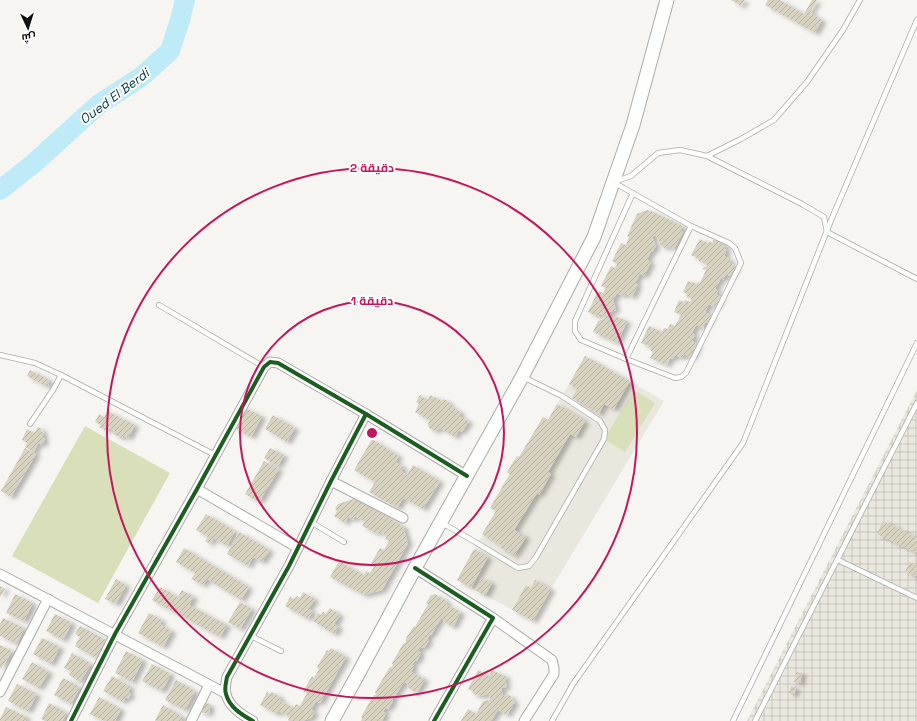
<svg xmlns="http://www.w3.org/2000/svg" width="917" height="721" font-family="'Space Grotesk',Cairo,sans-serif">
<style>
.built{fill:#e9e7de}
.industrial{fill:url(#industrial-grid)}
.pitch{fill:#d8dfb9}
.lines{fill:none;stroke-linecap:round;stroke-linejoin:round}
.river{stroke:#bfeaf8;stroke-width:20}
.building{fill:url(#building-hatch);filter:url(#shadow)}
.service-casing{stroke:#ababa9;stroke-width:6}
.minor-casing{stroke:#ababa9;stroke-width:11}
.secondary-casing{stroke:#ababa9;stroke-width:15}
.service{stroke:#fefefd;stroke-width:4.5}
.minor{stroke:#fefefd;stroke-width:9}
.secondary{stroke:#fefefd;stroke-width:13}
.cycleway-casing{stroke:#fff;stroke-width:6}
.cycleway{stroke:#1b5e20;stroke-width:4}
.ring{fill:none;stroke:#c2185b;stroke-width:2}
.labels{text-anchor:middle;stroke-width:4;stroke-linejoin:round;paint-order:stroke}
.water-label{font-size:13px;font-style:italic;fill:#003846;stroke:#fff}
.centre{fill:#c2185b;stroke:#fff;stroke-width:2}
.ring-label{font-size:12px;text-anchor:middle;font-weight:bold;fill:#c2185b;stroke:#fff;stroke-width:4;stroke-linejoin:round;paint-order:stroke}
</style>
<defs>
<pattern id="industrial-grid" width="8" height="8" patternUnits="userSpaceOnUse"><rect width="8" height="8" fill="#e9e7de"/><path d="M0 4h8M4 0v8" fill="none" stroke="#c7c5bd"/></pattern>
<pattern id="building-hatch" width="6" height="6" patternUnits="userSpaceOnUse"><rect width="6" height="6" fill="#d8d3c0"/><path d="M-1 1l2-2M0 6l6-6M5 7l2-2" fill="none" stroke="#b8b4a4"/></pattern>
<filter id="shadow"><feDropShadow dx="4.5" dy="2.5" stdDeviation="2" flood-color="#0004"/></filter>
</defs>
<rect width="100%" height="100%" fill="#f6f5f2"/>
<polygon class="built" points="585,356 664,401 551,589 533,621 457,580 496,511 490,508 509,474 507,472 517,456 520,457 543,417 548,420"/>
<polygon class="industrial" points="917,390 917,721 747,721 810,598"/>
<g class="pitch">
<polygon points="634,390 655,403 625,452 604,439"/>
<polygon points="85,426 170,473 98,603 12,556"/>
</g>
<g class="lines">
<polyline class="river" points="0,190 33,164 98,105 141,77 170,51 180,20 185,0"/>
</g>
<g class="building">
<polygon points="731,0 745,0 741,6"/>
<polygon points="768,0 780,0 804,14 812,0 817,0 810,13 822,20 815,33 765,5"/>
<polygon points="647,210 651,211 683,226 680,231 683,232 674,249 667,246 665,248 661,246 656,235 652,237 656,246 652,252 651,251 647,260 651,262 644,276 640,274 635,283 638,285 632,297 625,293 624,296 617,293 613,300 616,310 609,312 612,318 617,317 627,321 617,343 593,332 598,321 604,319 602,314 596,316 588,312 598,291 603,293 606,288 601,286 611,266 615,268 617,264 612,261 621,243 626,245 629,237 627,236 637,214 639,213"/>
<polygon points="700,239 708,243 710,241 712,243 714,239 726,245 724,249 727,250 724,256 731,260 729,263 736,266 730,276 726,274 723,280 721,278 715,289 718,291 716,294 721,297 715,307 709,304 705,312 711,315 707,323 705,323 703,328 696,325 692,333 695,335 692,341 698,344 692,358 684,354 682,358 675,355 673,359 670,358 667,365 650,358 653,352 650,350 651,347 641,343 649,326 662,332 664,328 668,329 670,324 675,326 681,315 674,312 679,300 684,302 685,300 690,302 692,299 686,296 687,294 683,292 688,281 697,284 698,282 700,283 706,270 702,269 707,266 704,260 700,262 697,258 691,255"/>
<polygon points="585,356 630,381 614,409 604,404 599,414 572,398 577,389 569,384"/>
<polygon points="30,370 48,379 49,388 27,376"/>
<polygon points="420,395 428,400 430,395 442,401 444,399 450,403 449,405 461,412 459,416 469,421 462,432 459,430 455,437 440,428 435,431 429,428 428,425 429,420 415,412 419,404 416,402"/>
<polygon points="557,404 585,421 576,437 570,434 548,472 551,474 539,495 537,493 514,530 526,537 514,556 500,547 501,545 482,534 496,511 490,508 510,474 507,472 517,456 519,457 543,417 548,420"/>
<polygon points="243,407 262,416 251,437 233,427"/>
<polygon points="107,411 135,425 128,438 123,435 122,438 113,434 115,431 109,428 107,431 99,427 101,425 95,422 99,414 104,417"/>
<polygon points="273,415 295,428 287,442 265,429"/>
<polygon points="38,427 42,429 41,431 44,433 42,437 45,439 42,445 38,443 34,452 25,447 27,443 22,440 27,429 34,433"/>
<polygon points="372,439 399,456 395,462 404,467 401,471 407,475 413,465 440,481 423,509 403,498 397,508 369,492 375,482 354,470"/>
<polygon points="25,448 36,454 11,497 1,491"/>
<polygon points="270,448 284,455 278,466 264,458"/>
<polygon points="264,461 279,469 259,502 245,494"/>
<polygon points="356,498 403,526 408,543 382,590 364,595 330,577 339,561 364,575 366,571 370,573 374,567 370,565 380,548 384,550 389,541 385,539 387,536 378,531 377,534 362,526 365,522 355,516 353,520 348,517 345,523 334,516 337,511 335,509 338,504"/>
<polygon points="206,514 235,531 227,546 213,538 210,544 205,541 208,537 196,530"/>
<polygon points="883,521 917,538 917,553 877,534"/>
<polygon points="239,532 270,550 262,562 253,557 248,566 227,554"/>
<polygon points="184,548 249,587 241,600 207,579 203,585 191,579 195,573 176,562"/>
<polygon points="474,549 488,557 471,588 457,580"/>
<polygon points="909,562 917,565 917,573 916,576 905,572"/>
<polygon points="482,578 492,583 485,596 475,590"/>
<polygon points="116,579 126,585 116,604 105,599"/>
<polygon points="535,580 551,589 533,621 512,610 526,585 531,588"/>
<polygon points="0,586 5,589 0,597"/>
<polygon points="160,587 178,597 182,590 194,597 189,605 227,625 220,637 152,600"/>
<polygon points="303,592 315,599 308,609 313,611 308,619 285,606 290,597 294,599 297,596 300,598"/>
<polygon points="15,594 33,603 24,621 6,613"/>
<polygon points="435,594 447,601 446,604 461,612 453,627 443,621 444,619 441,618 431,635 430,634 427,639 429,640 424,648 421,647 418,651 421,653 417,661 415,660 412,665 414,666 411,672 425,679 417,693 407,687 408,684 404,682 395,696 394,696 392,700 393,701 388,709 385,708 383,712 386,713 382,721 361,721 362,718 361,717 373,696 375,695 376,694 375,692 389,668 393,666 392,663 403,644 405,643 406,642 406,638 414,626 415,627 428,604 426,603 431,595 433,595"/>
<polygon points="240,602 252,609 240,629 228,622"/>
<polygon points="330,608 340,615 334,624 339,627 334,634 313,621 318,613 321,615 323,612 326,614"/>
<polygon points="149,613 162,620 160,624 172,631 163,647 138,633"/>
<polygon points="55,614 72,623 63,640 46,631"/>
<polygon points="3,618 24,628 17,644 0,636 0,624"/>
<polygon points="80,626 106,640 96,658 75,646 80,637 75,634"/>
<polygon points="42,638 60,647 51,664 33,654"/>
<polygon points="0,645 12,651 1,669 0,668"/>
<polygon points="331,648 346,657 320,703 316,701 311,710 315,712 311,718 302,721 289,721 288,720 290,717 279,711 277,714 260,705 267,692 270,694 271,692 281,697 279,700 294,708 296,704 300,706 307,693 303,692 312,676 314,678 319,669 317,667 327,650 329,651"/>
<polygon points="126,651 143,660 132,682 115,673"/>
<polygon points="72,653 91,664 80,682 69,675 71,672 64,668"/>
<polygon points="32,662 49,672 39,688 22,679"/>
<polygon points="152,664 171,674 162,691 142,681"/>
<polygon points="478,670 489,676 492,670 507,677 504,682 507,684 506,687 501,688 503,696 509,695 512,697 511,699 515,702 507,715 498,710 491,721 461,721 468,709 476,714 483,701 490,700 489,694 479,696 472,693 473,691 468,689"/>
<polygon points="796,672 802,673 800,683 794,682"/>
<polygon points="112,676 131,687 128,692 131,694 128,699 126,697 123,702 103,691"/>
<polygon points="63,678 80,687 71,704 54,695"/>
<polygon points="176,680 195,691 185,710 165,700"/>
<polygon points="17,684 37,694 28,711 8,701"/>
<polygon points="791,686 796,688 794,695 789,693"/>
<polygon points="99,697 121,709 115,721 104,721 90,714"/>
<polygon points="201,702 210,704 209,714 200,712"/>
<polygon points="49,703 67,713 62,721 45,721 41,719"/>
<polygon points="163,705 183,717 181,721 156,721 155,720"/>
<polygon points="6,707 27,717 25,721 0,721 0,719"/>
</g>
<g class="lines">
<g class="service-casing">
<g id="service">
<polyline points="707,156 741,139 774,120 807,82 843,30 860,0"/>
<polyline points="633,193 575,321 575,331 581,340 626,359 691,226 613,182 631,176 658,153 680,150 707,156 802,204 824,217 827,232 917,279"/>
<polyline points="159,305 264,367"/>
<polyline points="0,355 35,363 61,375 215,455"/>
<polyline points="626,359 675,378 681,377 686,373 741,263 735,248 729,243 691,226"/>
<polyline points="30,424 53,390 61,375"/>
<polyline points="311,522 344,542"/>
<polyline points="442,523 477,543 518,568 529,566 536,557 604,439 605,430 600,421 562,396 523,377"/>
<polyline points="838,560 917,598"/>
<polyline points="251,636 281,651"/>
<polyline points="552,721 573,684 743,443 832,218 917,20"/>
<polyline points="733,721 917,343"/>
<polyline points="755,721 917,403"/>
</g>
</g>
<g class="minor-casing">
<g id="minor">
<polyline points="331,481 403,518"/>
<polyline points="197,489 298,548"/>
<polyline points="415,568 493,618 434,721"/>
<polyline points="0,574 225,693"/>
<polyline points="493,618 552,660 554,668 554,674 524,721"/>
<polyline points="0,692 48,599"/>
<polyline points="71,721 115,634 197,489 264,367 270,362 278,363 366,414 467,476"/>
<polyline points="191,721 209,685"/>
<path d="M253,721C242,715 229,707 226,694C224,689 226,683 227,677L289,566L331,481L366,414"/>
</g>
</g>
<g class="secondary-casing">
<polyline id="secondary" points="332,721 357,676 415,568 522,377 594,237 633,125 667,0"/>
</g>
<use href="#service" class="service"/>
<use href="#minor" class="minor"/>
<use href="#secondary" class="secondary"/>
<g class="cycleway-casing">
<g id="cycleway">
<polyline points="415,568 493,618 434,721"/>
<polyline points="71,721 115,634 197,489 264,367 270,362 278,363 366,414 467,476"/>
<path d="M253,721C242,715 229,707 226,694C224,689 226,683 227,677L289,566L331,481L366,414"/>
</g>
</g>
<use href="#cycleway" class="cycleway"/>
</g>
<g class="ring">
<circle cx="372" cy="433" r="132"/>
<circle cx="372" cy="433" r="265"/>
</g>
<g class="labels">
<g class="water-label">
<text transform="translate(114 96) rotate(-37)" y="5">Oued El Berdi</text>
</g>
</g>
<circle cx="372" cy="433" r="6" class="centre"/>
<g class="ring-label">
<text x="372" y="172">2 دقيقة</text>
<text x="372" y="305">1 دقيقة</text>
</g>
<g transform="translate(28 28) rotate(176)" stroke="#ffffff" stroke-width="3" paint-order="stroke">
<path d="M0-3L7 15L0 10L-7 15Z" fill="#0f0f0d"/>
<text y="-6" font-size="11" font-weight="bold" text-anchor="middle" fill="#0f0f0d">ش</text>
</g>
</svg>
